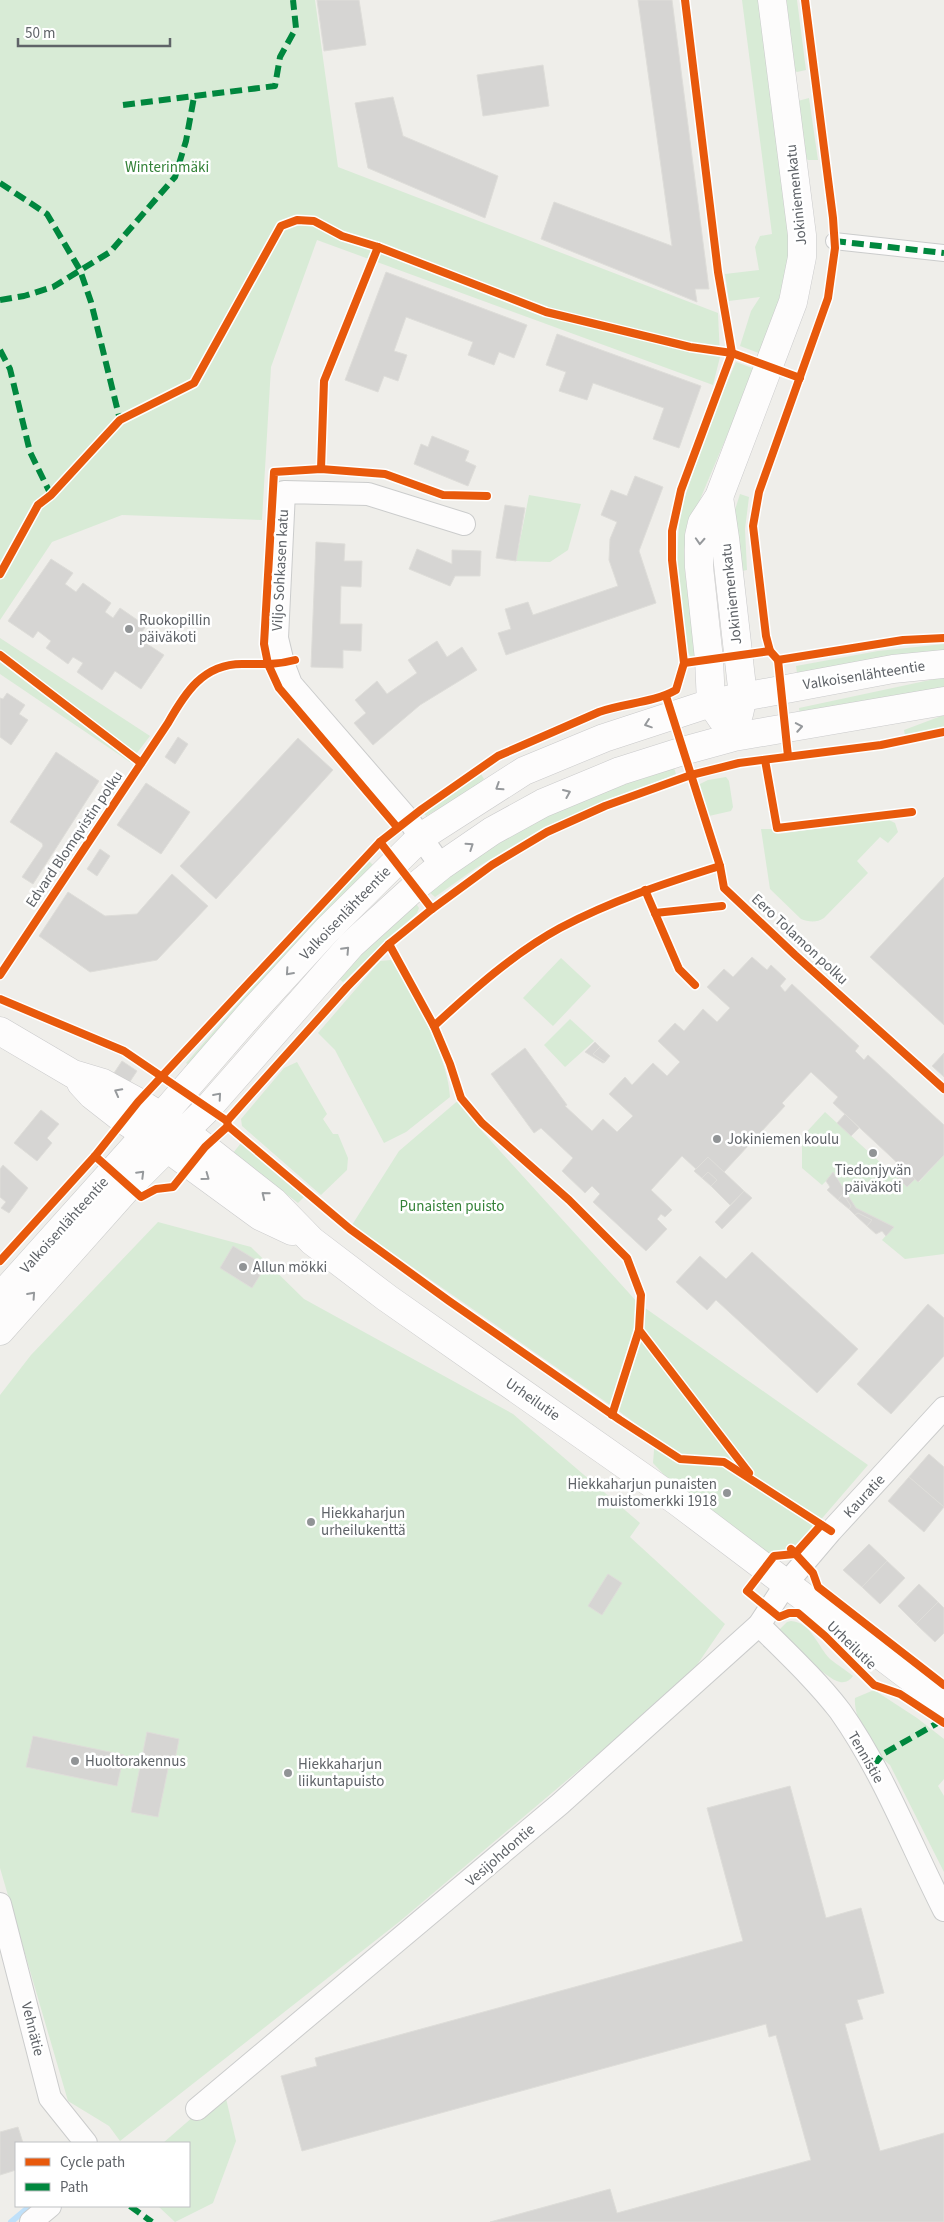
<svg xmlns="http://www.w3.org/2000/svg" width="944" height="2222" font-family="'Source Sans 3',sans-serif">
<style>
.green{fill:#d8ebd6}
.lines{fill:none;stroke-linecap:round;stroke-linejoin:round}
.stream{stroke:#bfe0f9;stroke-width:6}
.building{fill:#d6d5d3;stroke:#deddd9}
.pedestrian-casing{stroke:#cbcccc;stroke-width:18}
.minor-casing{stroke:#cbcccc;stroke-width:24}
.tertiary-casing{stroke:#cbcccc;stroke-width:29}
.secondary-casing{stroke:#cacacb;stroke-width:29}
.pedestrian{stroke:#fdfcfc;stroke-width:16}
.minor{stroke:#fdfcfc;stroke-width:22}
.tertiary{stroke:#fdfcfc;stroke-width:28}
.secondary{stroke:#fdfcfc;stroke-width:28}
.quiet{stroke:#00873e;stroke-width:6;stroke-dasharray:12 6;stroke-linecap:butt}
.cycleway-casing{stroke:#fff;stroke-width:11}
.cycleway{stroke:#e8590c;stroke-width:8}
.oneway{stroke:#96999c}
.poi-dot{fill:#919496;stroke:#fff;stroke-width:2}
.labels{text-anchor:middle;stroke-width:5;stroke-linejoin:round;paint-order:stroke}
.park-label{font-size:15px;fill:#348238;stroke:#fff}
.street-label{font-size:15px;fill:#5f6368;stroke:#fff}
.poi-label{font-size:15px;fill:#5f6368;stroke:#fff;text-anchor:start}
</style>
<rect width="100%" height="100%" fill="#efeeea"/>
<g class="green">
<polygon points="0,0 315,0 338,167 718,313 720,357 713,385 317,240 271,367 262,520 122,515 52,542 0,620"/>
<polygon points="742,0 760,0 792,249 790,278 764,355 740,346 751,311 760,297 729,301 725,274 759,270 755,247 760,236 772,234"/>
<polygon points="782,0 797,0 806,70 797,72 790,68"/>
<polygon points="809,98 818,160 808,160 801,155 794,102"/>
<polygon points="736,362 755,369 688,528 684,550 685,570 695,654 695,656 691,657 687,651 677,558 680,511 715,410"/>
<polygon points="740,494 749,497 745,529 747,570 742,571 733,516"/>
<polygon points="529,495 581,504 568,550 550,562 516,561"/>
<polygon points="0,638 150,736 130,762 0,674"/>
<polygon points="944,644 944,651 797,673 796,666 878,651"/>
<polygon points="944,677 944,690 800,716 799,708"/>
<polygon points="944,715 944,728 905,736 904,730"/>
<path d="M674,768L676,774L546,826L476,868L435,897L428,891C469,863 509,832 555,811C593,794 634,780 674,768Z"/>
<polygon points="481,774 484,779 472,790 426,816 423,812"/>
<polygon points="726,777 729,781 733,807 731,811 709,816 707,815 698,785 708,780"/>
<path d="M887,819L895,823L898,832L888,843L880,837L857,861L868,873L824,918C817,923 808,922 801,919L770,889L761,829H772L778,834Z"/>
<polygon points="368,860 373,865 315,927 192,1067 186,1063 311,920"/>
<polygon points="415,902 419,908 417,913 343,982 338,978 350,964"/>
<polygon points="561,958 591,986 553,1026 523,998"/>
<path d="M391,960C413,994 448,1056 450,1097L406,1132L384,1143L335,1050L318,1033L380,961Z"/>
<polygon points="570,1019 594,1041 565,1067 544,1045"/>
<polygon points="297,1062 327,1114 323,1119 333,1134 338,1134 348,1158 347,1170 321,1195 242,1126 241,1119 284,1068"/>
<polygon points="461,1098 462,1106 472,1120 638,1303 868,1465 793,1552 770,1555 679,1491 653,1463 655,1438 616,1409 352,1225 399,1151"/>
<polygon points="825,1112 907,1187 915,1179 919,1182 944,1155 944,1254 905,1259 882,1240 894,1227 856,1208 834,1173 822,1185 802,1168 802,1137"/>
<polygon points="241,1143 304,1197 298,1203 233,1153"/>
<polygon points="158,1222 251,1247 304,1299 513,1414 640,1523 630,1537 725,1624 688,1678 399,1922 120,2141 109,2126 68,2101 0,1868 0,1395 31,1355"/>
<path d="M791,1621C811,1622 818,1647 830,1659C837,1665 846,1670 853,1676C850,1680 846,1683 840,1682C825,1679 790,1642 779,1630L787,1622Z"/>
<path d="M874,1690L917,1718L944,1739V1779L938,1786L944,1796V1872L890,1765C875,1752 853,1720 855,1698Z"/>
<polygon points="224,2090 236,2141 213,2203 175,2222 158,2206 189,2206 189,2143 163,2143"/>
</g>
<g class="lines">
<polyline class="stream" points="11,2222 30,2206"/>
</g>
<g class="building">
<polygon points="317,0 359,0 366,45 324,51"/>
<polygon points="638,0 672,0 709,289 695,289 697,302 541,239 554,202 672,246"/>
<polygon points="543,65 549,106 483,116 477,75"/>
<polygon points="393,97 403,136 498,176 485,218 368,168 355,103"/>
<polygon points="386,272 527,325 514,358 499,352 494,365 468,355 473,342 406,317 394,351 407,355 398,381 384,376 378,392 345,380"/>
<polygon points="557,334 701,386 679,448 653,439 664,408 593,383 587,400 559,391 566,372 546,365"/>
<polygon points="432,436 469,451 465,461 476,466 468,486 414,464 421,444 428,447"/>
<polygon points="635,476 663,487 639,551 656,603 506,655 498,633 511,629 505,609 528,602 533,615 618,586 609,560 610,539 617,522 601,515 611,490 627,496"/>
<polygon points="505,505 525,508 516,561 496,558"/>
<polygon points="316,542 345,544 344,561 362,561 361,587 341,586 340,624 362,624 361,651 343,650 343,668 311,667"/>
<polygon points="417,549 452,564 452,550 481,551 480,576 455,576 450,586 409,569"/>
<polygon points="51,559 73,573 65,584 76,592 83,583 111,603 105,612 113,618 120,608 146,626 138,638 164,655 141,689 115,671 102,690 77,672 83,663 73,657 68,664 46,648 51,641 38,631 33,638 8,621"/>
<polygon points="437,641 447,657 462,647 477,670 420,705 373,745 354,723 366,713 355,700 377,681 387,694 417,673 408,660"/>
<polygon points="7,693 25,705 19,714 28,720 11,745 0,737 0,698 3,699"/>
<polygon points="178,737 188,744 175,764 165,757"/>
<polygon points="298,738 333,770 216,899 180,866"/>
<polygon points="56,752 99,781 33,884 22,877 43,846 42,843 10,822"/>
<polygon points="146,783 190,812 161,854 117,825"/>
<polygon points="100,849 110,856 97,876 87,869"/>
<polygon points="172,874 208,906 157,960 90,972 39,936 68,892 105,916 137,914"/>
<polygon points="944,877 944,1025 870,957"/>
<polygon points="752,957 767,970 771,965 786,979 780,986 785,992 792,984 859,1046 855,1051 864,1060 868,1055 944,1125 944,1155 918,1182 833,1103 838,1097 811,1072 782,1103 785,1106 724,1172 708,1157 696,1169 682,1156 651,1190 672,1210 665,1217 661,1214 657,1219 667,1229 646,1251 593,1202 600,1194 592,1186 585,1193 562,1171 573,1158 541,1128 534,1133 491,1074 525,1048 567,1105 565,1106 592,1131 603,1119 617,1132 633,1116 609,1094 625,1077 632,1085 653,1063 667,1076 680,1062 658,1041 675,1023 684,1031 703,1009 717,1022 730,1008 707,987 724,969 733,977"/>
<polygon points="595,1042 600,1047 593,1054 605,1062 603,1063 585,1052"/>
<polygon points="600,1047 610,1056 605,1062 593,1054"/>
<polygon points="944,1053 944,1077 932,1066"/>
<polygon points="122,1061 137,1071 129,1083 114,1073"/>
<polygon points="41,1110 59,1124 47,1138 52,1143 37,1161 14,1143"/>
<polygon points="845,1114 859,1128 851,1136 837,1123"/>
<polygon points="708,1157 744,1191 730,1205 711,1186 717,1180 708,1172 702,1178 694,1171"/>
<polygon points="3,1165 28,1188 9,1213 1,1208 6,1202 0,1197 0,1169"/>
<polygon points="901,1166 915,1179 907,1187 894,1174"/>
<polygon points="708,1172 717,1180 711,1186 702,1178"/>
<polygon points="833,1172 856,1208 894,1227 886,1236 882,1231 876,1234 867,1226 872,1220 858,1213 855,1215 849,1209 851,1206 843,1194 838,1200 827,1190 830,1187 826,1181"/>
<polygon points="744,1191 752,1198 722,1229 715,1222"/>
<polygon points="843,1194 851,1206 849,1209 838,1200"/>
<polygon points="858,1213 872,1220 867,1226 855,1215"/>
<polygon points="233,1246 266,1266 252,1288 220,1268"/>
<polygon points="752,1252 858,1349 817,1393 716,1300 707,1310 676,1282 700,1256 726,1279"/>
<polygon points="928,1304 944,1318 944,1356 891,1414 857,1384"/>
<polygon points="929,1454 944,1467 944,1507 909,1477"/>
<polygon points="909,1477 944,1507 924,1532 888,1501"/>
<polygon points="869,1544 887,1561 862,1587 843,1570"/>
<polygon points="887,1561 905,1578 880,1604 862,1587"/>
<polygon points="608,1574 622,1583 602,1615 588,1606"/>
<polygon points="919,1584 938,1602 916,1624 898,1606"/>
<polygon points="938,1602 944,1608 944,1633 935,1642 916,1624"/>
<polygon points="147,1732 179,1739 174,1765 169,1764 158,1817 131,1812"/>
<polygon points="33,1736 124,1755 117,1786 26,1767"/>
<polygon points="790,1786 826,1918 861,1908 884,1993 857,2000 863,2019 845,2024 880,2151 944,2133 944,2222 490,2222 610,2189 617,2213 811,2160 776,2035 769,2037 766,2024 302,2151 281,2076 317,2066 315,2058 743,1941 707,1808"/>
<polygon points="18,2127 23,2143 16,2143 16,2170 0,2175 0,2132"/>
</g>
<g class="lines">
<g class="pedestrian-casing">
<polyline id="pedestrian" points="834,241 944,253"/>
</g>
<g class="minor-casing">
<g id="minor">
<polyline points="441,866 408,819 291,684 283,663 277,638 284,492 368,494 464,524"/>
<path d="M759,1625C787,1653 816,1680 840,1711C882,1770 911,1845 944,1910"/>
<polyline points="0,1904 50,2098 86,2143"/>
<polyline points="197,2109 560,1804 759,1625 786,1584 831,1531 944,1408"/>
<polyline points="31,2222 50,2206"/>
</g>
</g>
<g class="tertiary-casing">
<g id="tertiary">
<polyline points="0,1297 146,1134"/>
<polyline points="0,1331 129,1186 167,1148"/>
</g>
</g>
<g class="secondary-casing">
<g id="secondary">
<polyline points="719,497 725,538 743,696 739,714"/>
<polyline points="722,719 711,703 709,659 699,567 699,536 702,523 719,497 793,302 802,257 802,235 772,0"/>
<polyline points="0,1031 73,1074 103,1083 138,1102 184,1131 274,1202 312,1241 387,1298 678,1502 944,1703"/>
<polyline points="81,1083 92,1095 124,1120 167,1148 260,1216 292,1231"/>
<polyline points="146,1134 251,1013 327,930 421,837 524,771 604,738 711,703 893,669 944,664"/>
<polyline points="167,1148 207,1109 351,945 415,887 441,866 492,831 543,803 620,771 683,751 734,737 944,701"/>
</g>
</g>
<use href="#pedestrian" class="pedestrian"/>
<use href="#minor" class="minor"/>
<use href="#tertiary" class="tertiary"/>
<use href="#secondary" class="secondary"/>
<g class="quiet">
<polyline points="123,105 275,86 280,57 296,28 293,0"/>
<polyline points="0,183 47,214 80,270 91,302 120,420"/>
<polyline points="834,241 944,253"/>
<polyline points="0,300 24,296 53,287 110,252 175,177 186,141 194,97"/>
<polyline points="0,350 10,369 30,452 51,495"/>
<polyline points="873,1766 883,1754 941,1721"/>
<polyline points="130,2206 152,2222"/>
</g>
<g class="cycleway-casing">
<g id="cycleway">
<polyline points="321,469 324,381 378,247"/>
<polyline points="0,574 38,505 51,495 120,420 194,383 281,226 297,220 314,221 342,236 378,247 546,312 690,347 732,353 800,378"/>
<polyline points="770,651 766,636 753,526 759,492 828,298 835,248 833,218 805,0"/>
<polyline points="0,655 141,763"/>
<polyline points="778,660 903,640 944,638"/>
<polyline points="684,663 770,651 778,660 788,756"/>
<polyline points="666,696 720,866 724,888 795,955 944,1089"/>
<polyline points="765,760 777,828 912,812"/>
<polyline points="397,827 279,688 268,664 264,644 274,472 321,469 385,474 443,495 487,496"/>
<polyline points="380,842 432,909"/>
<polyline points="645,890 679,969 695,985"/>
<polyline points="655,913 722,906"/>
<polyline points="389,944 434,1026 450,1064 461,1098 482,1123 569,1200 627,1258 641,1295 639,1330 749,1473"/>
<path d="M0,975L168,723C185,693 203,664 242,664C260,664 277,665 295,660"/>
<polyline points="0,999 124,1051 227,1121 228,1126 350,1229 449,1301 620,1420 680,1459 724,1462 831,1531"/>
<path d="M434,1026C473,990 514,953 560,928C611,901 665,883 720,866"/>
<polyline points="227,1121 347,987 389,944 432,909 492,865 547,832 605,806 691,775 739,763 881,745 944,732"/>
<polyline points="95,1156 141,1197 156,1189 173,1187 205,1147 228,1126"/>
<path d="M0,1261L95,1156L138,1102L380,842L422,809L498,756L599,712C624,703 653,703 676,690L684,663L672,560V531L681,490L732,353L718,272L685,0"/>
<polyline points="612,1415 639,1330"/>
<polyline points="821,1525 795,1554 774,1556 747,1591 779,1617 789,1613 798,1613 825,1636 874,1685 900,1694 944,1723"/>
<polyline points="791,1549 813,1573 818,1587 944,1685"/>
</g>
</g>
<use href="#cycleway" class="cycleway"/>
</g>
<defs><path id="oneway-chevron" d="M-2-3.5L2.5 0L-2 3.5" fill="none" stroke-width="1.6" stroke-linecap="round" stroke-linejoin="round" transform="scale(1.25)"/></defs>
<g class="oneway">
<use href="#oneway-chevron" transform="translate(700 541) rotate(93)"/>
<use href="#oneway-chevron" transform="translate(648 724) rotate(161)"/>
<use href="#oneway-chevron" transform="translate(799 727) rotate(-10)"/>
<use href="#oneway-chevron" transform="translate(499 787) rotate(147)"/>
<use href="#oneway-chevron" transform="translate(567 793) rotate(-23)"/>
<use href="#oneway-chevron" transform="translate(470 846) rotate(-34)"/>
<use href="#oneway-chevron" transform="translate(346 950) rotate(-47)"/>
<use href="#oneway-chevron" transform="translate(289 972) rotate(132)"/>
<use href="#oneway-chevron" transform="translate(118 1092) rotate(-152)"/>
<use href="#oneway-chevron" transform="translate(218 1096) rotate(-49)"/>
<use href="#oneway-chevron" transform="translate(141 1174) rotate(-45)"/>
<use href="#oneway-chevron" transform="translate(206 1177) rotate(36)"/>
<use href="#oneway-chevron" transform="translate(265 1195) rotate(-141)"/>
<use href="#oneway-chevron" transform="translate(32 1295) rotate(-48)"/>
</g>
<g class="poi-dot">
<circle cx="129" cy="629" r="5"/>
<circle cx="717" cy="1139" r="5"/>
<circle cx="873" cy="1153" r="5"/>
<circle cx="243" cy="1267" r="5"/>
<circle cx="727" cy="1493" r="5"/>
<circle cx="311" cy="1522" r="5"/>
<circle cx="75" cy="1761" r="5"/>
<circle cx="288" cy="1773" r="5"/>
</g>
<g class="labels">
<g class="park-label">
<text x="167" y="172">Winterinmäki</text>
<text x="452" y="1211">Punaisten puisto</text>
</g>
<g class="street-label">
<text transform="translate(796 195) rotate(-96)" y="5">Jokiniemenkatu</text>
<text transform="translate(280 570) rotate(-87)" y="5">Viljo Sohkasen katu</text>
<text transform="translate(731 594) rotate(-96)" y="5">Jokiniemenkatu</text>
<text transform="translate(864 675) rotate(-9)" y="5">Valkoisenlähteentie</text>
<text transform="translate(74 839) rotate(-56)" y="5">Edvard Blomqvistin polku</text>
<text transform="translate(345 913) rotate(-46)" y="5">Valkoisenlähteentie</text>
<text transform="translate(800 939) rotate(43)" y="5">Eero Tolamon polku</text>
<text transform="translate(64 1225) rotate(-48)" y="5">Valkoisenlähteentie</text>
<text transform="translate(533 1399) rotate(35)" y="5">Urheilutie</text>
<text transform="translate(864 1496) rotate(-47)" y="5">Kauratie</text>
<text transform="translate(852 1645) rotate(44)" y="5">Urheilutie</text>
<text transform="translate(866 1757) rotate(60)" y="5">Tennistie</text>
<text transform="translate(500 1855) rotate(-41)" y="5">Vesijohdontie</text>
<text transform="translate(33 2029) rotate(76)" y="5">Vehnätie</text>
</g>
<g class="poi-label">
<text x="139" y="625">Ruokopillin<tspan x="139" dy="17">päiväkoti</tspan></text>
<text x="727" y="1144">Jokiniemen koulu</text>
<text x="873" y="1175" text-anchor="middle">Tiedonjyvän<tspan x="873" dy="17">päiväkoti</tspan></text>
<text x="253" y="1272">Allun mökki</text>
<text x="717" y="1489" text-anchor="end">Hiekkaharjun punaisten<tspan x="717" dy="17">muistomerkki 1918</tspan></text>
<text x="321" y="1518">Hiekkaharjun<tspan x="321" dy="17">urheilukenttä</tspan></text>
<text x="85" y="1766">Huoltorakennus</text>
<text x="298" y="1769">Hiekkaharjun<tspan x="298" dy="17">liikuntapuisto</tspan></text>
</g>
</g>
<rect x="15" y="2142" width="175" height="65" fill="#ffffff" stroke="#bfc1c3"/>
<rect x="25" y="2158" width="25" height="8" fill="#e8590c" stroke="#bfc1c3"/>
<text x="60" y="2167" font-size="15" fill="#5f6368">Cycle path</text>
<rect x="25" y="2183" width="25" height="8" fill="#00873e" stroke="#bfc1c3"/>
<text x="60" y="2192" font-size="15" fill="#5f6368">Path</text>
<path d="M18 38v8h152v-8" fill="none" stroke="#5f6368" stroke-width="2.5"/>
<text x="25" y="38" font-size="15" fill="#5f6368" stroke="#ffffff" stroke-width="4" paint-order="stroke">50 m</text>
</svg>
